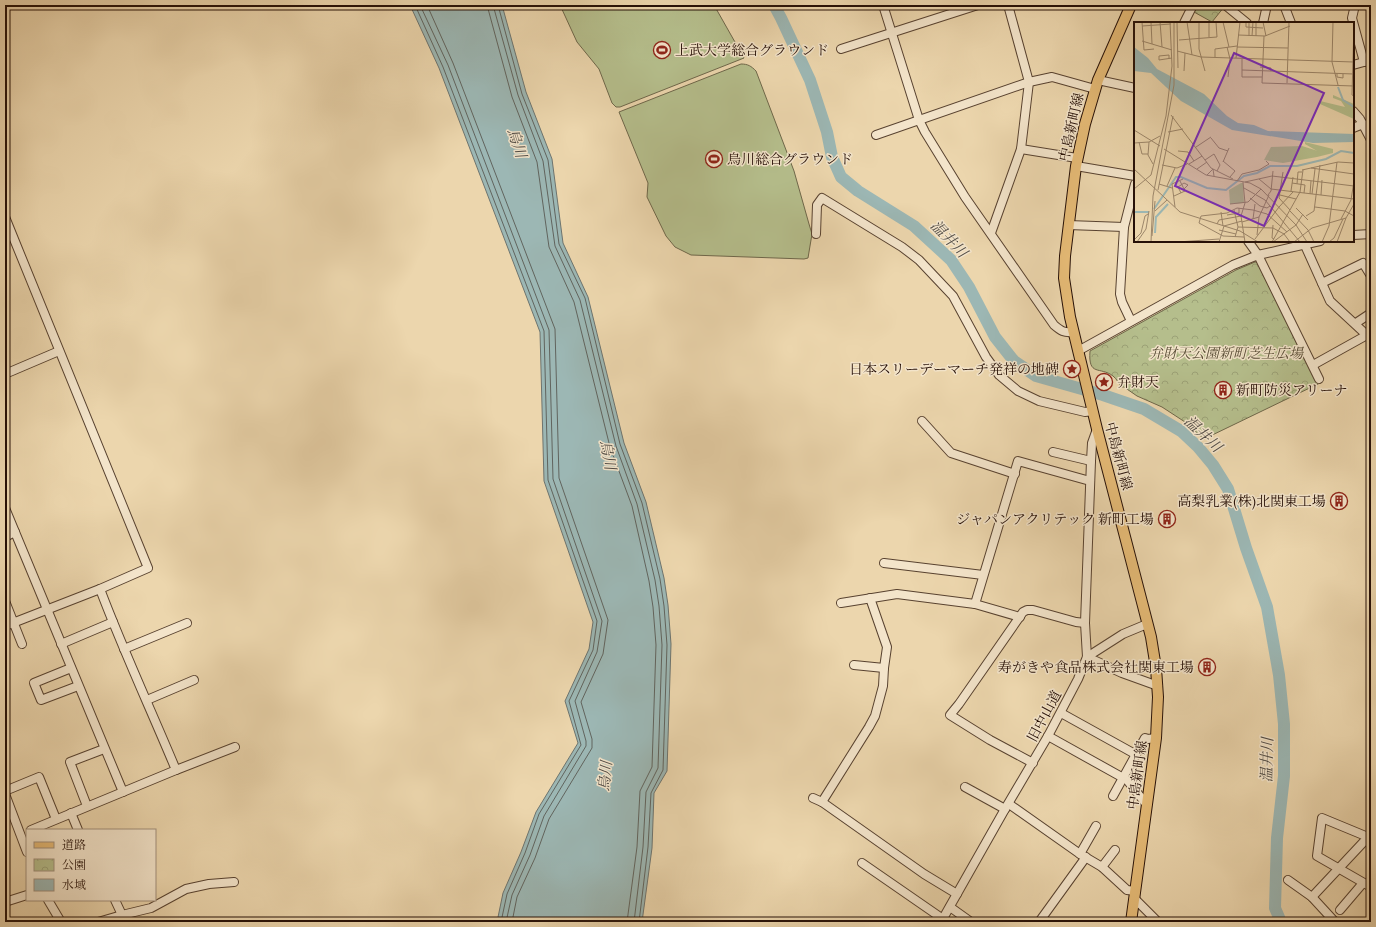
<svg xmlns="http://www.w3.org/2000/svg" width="1376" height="927" font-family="'EB Garamond','Noto Serif JP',serif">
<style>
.park{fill:url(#park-crowns);stroke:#6e674a}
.garden{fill:#b5be8c;stroke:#6e674a}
.water{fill:#9cb7b4;stroke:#6d746f}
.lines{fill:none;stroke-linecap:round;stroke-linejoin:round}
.shore{stroke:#61645e;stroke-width:1}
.river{stroke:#9cb7b4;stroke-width:12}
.minor-casing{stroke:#584230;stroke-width:10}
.major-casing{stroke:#261007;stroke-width:12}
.minor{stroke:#f3e4ca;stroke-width:8}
.major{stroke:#e6bb76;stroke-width:10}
.labels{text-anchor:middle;stroke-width:3;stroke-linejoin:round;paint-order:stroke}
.poi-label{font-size:14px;fill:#261007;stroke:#f3e4ca;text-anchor:start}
.street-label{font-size:14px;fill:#261007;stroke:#f3e4ca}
.park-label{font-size:14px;font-style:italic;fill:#584d36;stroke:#f3e4ca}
.water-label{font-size:15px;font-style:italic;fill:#4f4a44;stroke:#f3e4ca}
.inset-river{fill:none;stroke:#9cb7b4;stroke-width:2}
.inset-road{fill:none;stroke:#9d876b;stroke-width:1}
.view{fill:#7b2cbf;fill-opacity:0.15;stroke:#7b2cbf;stroke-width:2}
.inset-edge{fill:none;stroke:#261007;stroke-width:2}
</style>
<defs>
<pattern id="park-crowns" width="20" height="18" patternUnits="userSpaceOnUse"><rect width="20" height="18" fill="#b5be8c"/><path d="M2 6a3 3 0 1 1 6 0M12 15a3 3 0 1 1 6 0" fill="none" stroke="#9ca277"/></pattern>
</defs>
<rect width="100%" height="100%" fill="#ecd6ad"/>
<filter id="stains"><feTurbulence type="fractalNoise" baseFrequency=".005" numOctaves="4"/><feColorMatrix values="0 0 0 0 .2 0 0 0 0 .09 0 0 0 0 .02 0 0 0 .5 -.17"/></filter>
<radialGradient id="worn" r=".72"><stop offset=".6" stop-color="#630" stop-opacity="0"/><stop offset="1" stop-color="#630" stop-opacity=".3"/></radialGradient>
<g class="park">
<polygon points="1197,5 1222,5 1224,7 1212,22 1194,12"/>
<path d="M1255,262H1259L1320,383L1204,439L1185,422L1162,407L1137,396L1124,387H1121C1119,384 1117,379 1113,376C1100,366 1088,377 1090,351L1236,270Z"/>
</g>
<g class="garden">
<polygon points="560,5 714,5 744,58 620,107 616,107 612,103 599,69 577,42"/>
<path d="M741,64C748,64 751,66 756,71L794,171L809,224L812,234L808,258L804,259L691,255L675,247L666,236L647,197L648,183L619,112Z"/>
</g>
<polygon class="water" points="410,5 502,5 526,92 552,159 563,243 588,297 624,443 646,502 664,578 668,605 671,644 667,771 654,793 652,848 642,922 497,922 503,893 521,852 536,812 578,743 565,701 589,649 593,622 544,481 540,332 439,68"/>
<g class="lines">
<g class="shore">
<polyline points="415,5 443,67 544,331 548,480 597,621 593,650 569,701 581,745 539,814 525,853 507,894 501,922"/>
<polyline points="420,5 448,65 549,330 553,479 602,621 597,652 575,701 586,741 586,746 544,816 530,855 512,895 506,922"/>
<polyline points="427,5 453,63 555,329 559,478 608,620 603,654 581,702 592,739 592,748 549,819 535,858 517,897 512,922"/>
<polyline points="487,5 512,97 537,162 549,247 574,302 610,447 632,506 649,581 653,607 656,645 652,767 640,791 637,847 627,922"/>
<polyline points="493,5 518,95 543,161 555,246 580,300 616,446 637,504 655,580 659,606 662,645 658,768 646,792 643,847 634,922"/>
<polyline points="498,5 522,94 548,160 559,244 585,298 620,444 642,503 660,579 664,606 667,645 663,770 651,793 648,847 639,922"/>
</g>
<polyline class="river" points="774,5 781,18 810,80 827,132 832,157 841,177 858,191 914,226 951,260 969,287 995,337 1014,361 1036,376 1103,395 1144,409 1181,431 1198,447 1213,465 1228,489 1246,548 1267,607 1279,675 1284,724 1284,776 1277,838 1275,908 1281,922"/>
<g class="minor-casing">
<g id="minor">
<path d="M883,5L919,120L925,132L965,197L1054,325C1061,331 1064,333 1073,332"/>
<polyline points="1225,5 1247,23"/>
<polyline points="1284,5 1291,23"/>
<polyline points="1355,5 1352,18 1364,62"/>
<polyline points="1184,23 1193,5"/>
<polyline points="1263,23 1267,5"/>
<polyline points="841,49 978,5"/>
<polyline points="1353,65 1371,60"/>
<polyline points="1098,80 1135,88"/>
<polyline points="1353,111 1360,119 1371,140"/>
<polyline points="1353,128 1363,124"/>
<polyline points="876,135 1029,82 1052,77 1095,89"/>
<polyline points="1021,149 1077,158"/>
<polyline points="1076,166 1135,176"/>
<polyline points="5,217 148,568 100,589 5,626"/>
<polyline points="1068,225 1124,227"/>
<polyline points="991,233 1021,149 1029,82 1008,5"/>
<polyline points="816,234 817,205 822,198 902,247 919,260 953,296 986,357 999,375 1018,391 1039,401 1085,412 1093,411"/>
<polyline points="1353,235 1371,234"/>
<polyline points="1248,241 1258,255 1319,379"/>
<polyline points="1303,241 1330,301 1371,339"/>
<polyline points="1322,283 1363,263 1371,276"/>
<polyline points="1131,321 1122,302 1120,294 1124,227 1135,184"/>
<polyline points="1356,323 1371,313"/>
<polyline points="1078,351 1233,265 1258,255 1320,241"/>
<polyline points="1313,365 1367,335"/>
<polyline points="5,374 59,351"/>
<polyline points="922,421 951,453 1015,474"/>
<polyline points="1053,452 1091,461"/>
<polyline points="5,508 123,792"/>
<polyline points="5,537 15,532"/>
<polyline points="884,563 983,575"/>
<polyline points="5,601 22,644"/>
<polyline points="841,603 897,594 975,604 1020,617"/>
<polyline points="975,604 1018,461 1090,481"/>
<polyline points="1147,624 1123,634 1087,657 1122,673 1158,686"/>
<polyline points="61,644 113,622"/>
<polyline points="124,649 187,623"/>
<polyline points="854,665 884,668"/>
<polyline points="71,668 34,683 41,700 78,686"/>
<polyline points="147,700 194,680"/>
<polyline points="1061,713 1135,754"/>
<polyline points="1048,736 1127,780 1147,805"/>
<polyline points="1033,763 990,740 950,715 959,704 1023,612 1027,610 1033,610 1076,622 1085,623"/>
<polyline points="176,770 235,747"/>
<polyline points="965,787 1005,809"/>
<polyline points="5,791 39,777 56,819"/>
<polyline points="5,794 27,852"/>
<polyline points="1113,796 1145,738 1148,739 1156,738"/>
<polyline points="813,798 822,802 924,874 957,894"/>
<polyline points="822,802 869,727 875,716 883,686 884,668 887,647 870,598"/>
<polyline points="1009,804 1080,854 1102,867 1127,890 1135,891"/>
<polyline points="87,806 70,762 104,749"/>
<polyline points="71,813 78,830"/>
<path d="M31,830L176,770C151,710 123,650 100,589"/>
<polyline points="1368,837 1322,818 1317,856 1371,887"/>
<polyline points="1080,854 1096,826"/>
<polyline points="862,863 943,919"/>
<polyline points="1102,867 1115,850"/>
<polyline points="1288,880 1312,897 1335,922"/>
<polyline points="1312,897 1371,834"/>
<polyline points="1134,898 1158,922"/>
<polyline points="48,900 61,922"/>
<polyline points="115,900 122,915"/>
<polyline points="5,902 27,895"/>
<polyline points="950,907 971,922"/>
<polyline points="1340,910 1363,883"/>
<polyline points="98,922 122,915 151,908 186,889 209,884 234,882"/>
<polyline points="941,922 1005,809 1048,736 1078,679 1087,657 1085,623 1091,461 1092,443 1097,429"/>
<polyline points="1039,922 1086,857"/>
</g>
</g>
<g class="major-casing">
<polyline id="major" points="1131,922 1156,738 1158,697 1156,668 1151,637 1143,606 1097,429 1070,317 1064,278 1065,256 1076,166 1085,124 1098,80 1131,5"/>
</g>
<use href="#minor" class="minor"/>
<use href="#major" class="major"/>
</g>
<defs>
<g id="stadium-ring" transform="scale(0.9)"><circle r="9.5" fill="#f3e4ca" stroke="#8f2418" stroke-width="1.5"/><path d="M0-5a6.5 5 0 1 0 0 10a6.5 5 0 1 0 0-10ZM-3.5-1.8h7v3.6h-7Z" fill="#8f2418"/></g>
<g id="sight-ring" transform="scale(0.9)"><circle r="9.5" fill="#f3e4ca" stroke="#8f2418" stroke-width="1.5"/><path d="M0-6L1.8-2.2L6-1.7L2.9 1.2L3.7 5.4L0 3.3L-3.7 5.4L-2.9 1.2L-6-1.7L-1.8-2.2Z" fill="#8f2418"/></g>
<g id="building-ring" transform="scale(0.9)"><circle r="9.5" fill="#f3e4ca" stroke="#8f2418" stroke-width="1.5"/><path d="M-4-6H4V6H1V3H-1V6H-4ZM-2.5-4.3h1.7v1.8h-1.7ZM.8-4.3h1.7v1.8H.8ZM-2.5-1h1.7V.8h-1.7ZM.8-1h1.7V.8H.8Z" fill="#8f2418"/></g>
</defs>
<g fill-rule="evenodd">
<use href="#stadium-ring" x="662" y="50"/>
<use href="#stadium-ring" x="714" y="159"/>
<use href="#sight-ring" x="1072" y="369"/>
<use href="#sight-ring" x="1104" y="382"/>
<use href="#building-ring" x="1223" y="390"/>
<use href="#building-ring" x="1339" y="501"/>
<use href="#building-ring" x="1167" y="519"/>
<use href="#building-ring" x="1207" y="667"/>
</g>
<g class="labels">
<g class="poi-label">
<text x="675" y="55">上武大学総合グラウンド</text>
<text x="727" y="164">烏川総合グラウンド</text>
<text x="1059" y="374" text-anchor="end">日本スリーデーマーチ発祥の地碑</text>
<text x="1117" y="387">弁財天</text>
<text x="1236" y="395">新町防災アリーナ</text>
<text x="1326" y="506" text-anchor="end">高梨乳業(株)北関東工場</text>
<text x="1154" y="524" text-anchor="end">ジャパンアクリテック 新町工場</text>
<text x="1194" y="672" text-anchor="end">寿がきや食品株式会社関東工場</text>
</g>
<g class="street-label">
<text transform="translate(1071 127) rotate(-77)" y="5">中島新町線</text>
<text transform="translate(1119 456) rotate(75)" y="5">中島新町線</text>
<text transform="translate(1044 716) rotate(-62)" y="5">旧中山道</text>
<text transform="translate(1137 775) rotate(-82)" y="5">中島新町線</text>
</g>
<g class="park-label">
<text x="1226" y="358">弁財天公園新町芝生広場</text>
</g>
<g class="water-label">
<text transform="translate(517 143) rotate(72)" y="5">烏川</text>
<text transform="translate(949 239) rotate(46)" y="5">温井川</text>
<text transform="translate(1203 434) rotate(43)" y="5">温井川</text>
<text transform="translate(608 455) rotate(79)" y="5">烏川</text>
<text transform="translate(1267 760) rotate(-89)" y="5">温井川</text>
<text transform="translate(605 776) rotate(-84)" y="5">烏川</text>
</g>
</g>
<g transform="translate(1134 22)">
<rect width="220" height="220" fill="#ecd6ad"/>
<path d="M199,73L220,82V97L186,82V79L211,85L207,79L199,76ZM171,120L199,127V131L183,135V129L171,122ZM107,161H109L110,181L96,182L95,168Z" fill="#b5be8c"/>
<path d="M168,124L184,129L183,135L149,141L130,138L137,125Z" fill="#b5be8c"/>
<path d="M0,25L14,36L23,47L70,72L93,94L104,101L120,103L134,109L220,112V120L179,121L98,108L47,79L17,51L0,49Z" fill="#9cb7b4"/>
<path class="inset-river" d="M204,65L209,78L220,85M20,187L42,155H47L73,166L92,168L110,154L123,151L136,144H163L192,137L207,129L220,131M0,190H15M22,195L34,182M21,211L22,194"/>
<path class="inset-road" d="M8,0L10,28L20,27M17,0L18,22M26,0L28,25M43,0L44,46M53,0L58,33M65,0V27L71,49M75,0V15M89,0L95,25M112,0V5L129,6M129,0L132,14M220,1L218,73L220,74M8,4L37,2M104,13L131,14L156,4M115,14V0M118,14L119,0M122,14V0M130,14L128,61L220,64M45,18L83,15L82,0M8,19L38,28M93,25L96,37L94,55M103,25L154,26M43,29L67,35L220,40M81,35V27L103,24M102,36L106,0M35,37V33L25,34V38L38,36M108,37V55H128M198,40L199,0M198,40L204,63M126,45L137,46V49M108,48L220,52M50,49L51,31M203,51V55L209,56V52M153,61L155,0M37,93L77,146L99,157M0,108L26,124M34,110L49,107M77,116L85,126L94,129M5,120L8,132H14M0,121L15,120M62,125L77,115M30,127L72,153L116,161L127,167L162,203L173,220M44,129L54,130L60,139M71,138L80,132L86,143L83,149M89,139L101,149L96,155M89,140L95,126M19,142L14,133L15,120L26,114M55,142L68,134M28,143L43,146L53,142M177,146L220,152M0,147L46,190L106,209L124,220M63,147L73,140M168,148L204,140L220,141M149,150L145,176L156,188M73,153L79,147L80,154M125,157L137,167L220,177M103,159L108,152L125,148L135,142L132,139M109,160L111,181L107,194L111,220M111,160L138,154L220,164M158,161L171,163L170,171M25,162L38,166M163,162L164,150H168M33,164L41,146M110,166L131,178L166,220M0,167L17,153L32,94L38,44L36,0M24,168L39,94M157,169L159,155M47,171L44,165L50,161L54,163L50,167M176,172L177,159M178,172L181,147M134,173L137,169L139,149M146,173L162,177M187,173L188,158M40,174L51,169L46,159M116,176L126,184L133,186L136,184M96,182L114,180L127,167M41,185L38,162L49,157M145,185L159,170M181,185L211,189L220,194M162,186L174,198M100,188L104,205L101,215M21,189L33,178M156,189L174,208M87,190L89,204M93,193L105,191V186M172,194L180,189L186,143M119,197L121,182M207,197L217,178L220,159M108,200L125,195M83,202L85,198L107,194M139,203L138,216L140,217M104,205L139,206L150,212L156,220M85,208L102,212M174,208L180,220M123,213L125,195L135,173M18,214L21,179M110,215L89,214L65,201L67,194L93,191L103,186L119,188L133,192L153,210M121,217L145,185M0,218L7,211L11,194L14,192M3,220L12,207L15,189M17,220L19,174L40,63V0M44,220L85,217M85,220L90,204L108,199M138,220L166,170L169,148M139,220L162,203L169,192M160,220L178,206L212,196L220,182M188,220L195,204L203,140M195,220L200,216L209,197M203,220L212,196"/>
<path class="view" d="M100,31L190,71L130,204L41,164Z"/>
<rect width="220" height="220" class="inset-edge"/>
</g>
<rect width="1376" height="927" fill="none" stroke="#ecd6ad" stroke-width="20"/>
<rect x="6" y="6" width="1364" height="915" fill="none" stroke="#261007" stroke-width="2"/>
<rect x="10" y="10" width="1356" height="907" fill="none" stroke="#261007"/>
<rect x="26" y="829" width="130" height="72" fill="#f3e4ca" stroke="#a18f7c"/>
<rect x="34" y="842" width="20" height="6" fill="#e6bb76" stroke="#a18f7c"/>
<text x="62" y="849" font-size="12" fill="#261007">道路</text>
<rect x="34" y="859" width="20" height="12" fill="url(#park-crowns)" stroke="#a18f7c"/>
<text x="62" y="869" font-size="12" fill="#261007">公園</text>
<rect x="34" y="879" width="20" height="12" fill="#9cb7b4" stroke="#a18f7c"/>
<text x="62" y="889" font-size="12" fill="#261007">水域</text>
<rect width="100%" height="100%" filter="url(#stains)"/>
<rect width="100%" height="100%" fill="url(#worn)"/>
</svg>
